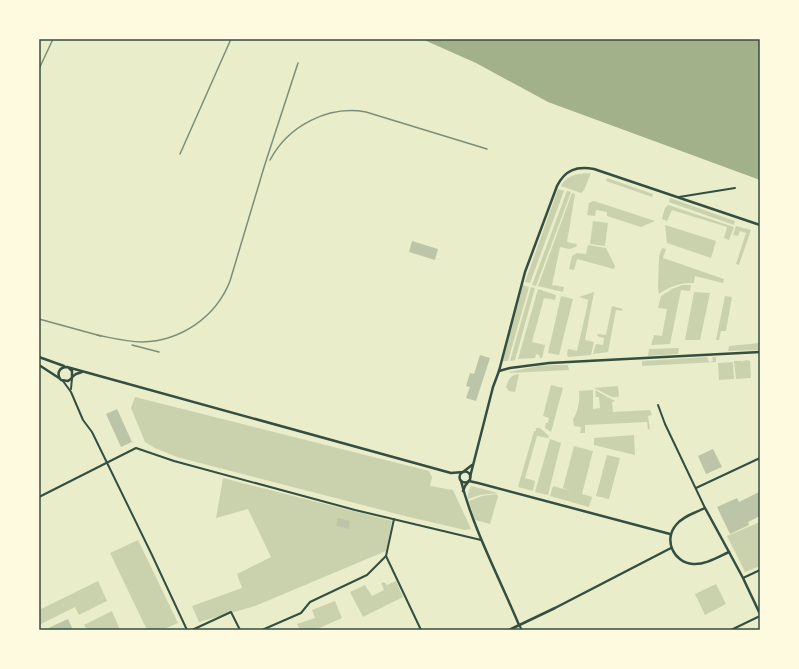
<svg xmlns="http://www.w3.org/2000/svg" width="799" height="669" font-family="'PT Sans',sans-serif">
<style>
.green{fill:#cad2ad}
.water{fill:#a3b18a}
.building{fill:#bcc5a7}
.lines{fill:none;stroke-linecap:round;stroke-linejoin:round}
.minor{stroke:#344e41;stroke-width:2}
.tertiary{stroke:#344e41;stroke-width:2.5}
.secondary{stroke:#344e41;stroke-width:2.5}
.rail{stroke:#7c8e77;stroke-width:1.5}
.neatline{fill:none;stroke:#344e41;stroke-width:1.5}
</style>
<rect width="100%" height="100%" fill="#e9edc9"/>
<g class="green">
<path d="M591,173L584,190L581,193L561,186C567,174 578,174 591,173Z"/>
<polygon points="607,178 653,194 652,197 606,181"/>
<polygon points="558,189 564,191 530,283 525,282"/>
<polygon points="567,191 571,192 536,286 532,285"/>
<polygon points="572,193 575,194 567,242 577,244 576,247 569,249 560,247 552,285 564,287 563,292 538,286"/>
<polygon points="670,198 735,221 734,225 669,202"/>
<polygon points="594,201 655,221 641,227 607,216 607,212 596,210 595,216 587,215 589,203"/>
<polygon points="668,205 734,227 729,240 724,238 727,227 672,210 667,221 662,219 665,208"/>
<polygon points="593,221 608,223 605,246 590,244"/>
<polygon points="665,225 716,241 711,258 667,243"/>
<polygon points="736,226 751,230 739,265 736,264 746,233 740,231 738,236 733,235"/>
<polygon points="588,245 606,248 615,266 614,269 577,259 574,270 569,269 572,256 577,253 586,254"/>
<path d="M662,248L666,249L663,258L724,279L723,283L695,276L694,283C680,283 670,286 659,294L658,289L659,256Z"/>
<polygon points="523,285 529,287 508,361 503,361"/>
<polygon points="682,285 691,285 690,291 681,290 670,344 651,345 654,335 662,336 667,309 658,308 661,296 672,289"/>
<polygon points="531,287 535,288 515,360 510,361"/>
<polygon points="538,289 556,295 555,300 544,298 532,342 545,345 542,358 540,358 539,355 536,354 535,358 518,359"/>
<polygon points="594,292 585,340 594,342 591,355 568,357 567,354 568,349 577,351 587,307 588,300 579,297"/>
<polygon points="694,292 710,293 700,340 685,340"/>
<polygon points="561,296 573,299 559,355 548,353"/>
<polygon points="725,296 732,297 726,331 721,331 719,340 716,340"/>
<polygon points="612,306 623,309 622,311 616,310 608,352 593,354 596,344 603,345 604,338 597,336 598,334 606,335"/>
<polygon points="760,343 760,350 728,351 729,346"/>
<polygon points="679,348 678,354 648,356 649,349"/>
<polygon points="707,357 709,362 713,361 712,357 716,357 716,362 642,366 642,361"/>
<polygon points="747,360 750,361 751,378 736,379 734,361 742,361 743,363 743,361"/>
<polygon points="733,362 734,379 719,380 718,363"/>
<polygon points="553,365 568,365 569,370 510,373 509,372 538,366"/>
<path d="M519,374L515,392L509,391L506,387C509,379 510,375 519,374Z"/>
<polygon points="551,385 563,388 551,432 545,428 546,423 548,423 549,418 543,416"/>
<polygon points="618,386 619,397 612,397 594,388"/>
<path d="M593,390V409L600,408L599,397H596L595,390L615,401L612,402L613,412L650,410L652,415L648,416L650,429L648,430L647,422L585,425V433H580L581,427L574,426L573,419C578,413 580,399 579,391Z"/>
<polygon points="135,397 429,471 432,477 430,486 453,490 471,529 465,530 409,517 177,457 155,448 145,442 131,408"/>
<polygon points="536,428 540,428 549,436 548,438 537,436 525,478 535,481 533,491 518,487 534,431 536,431"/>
<polygon points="634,435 635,455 594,445 594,438"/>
<polygon points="550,439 561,443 548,495 535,492"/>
<polygon points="574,446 593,451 582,494 592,497 589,507 550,496 553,486 571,491 563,488"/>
<polygon points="607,455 620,458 609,499 596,496"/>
<polygon points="223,478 392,521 386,551 255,606 199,622 192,606 242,588 237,574 271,557 248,509 216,518"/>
<polygon points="471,486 498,493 480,495 468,499 468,493"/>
<polygon points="496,494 498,496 490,524 475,520 469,501 482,496"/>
<polygon points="760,522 760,566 745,572 727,536"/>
<polygon points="138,540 178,623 162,630 147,630 110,553"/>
<polygon points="98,581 107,601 79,615 75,607 39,625 39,610"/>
<polygon points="396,581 403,597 363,617 350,592 365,585 372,596 384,590 381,583 384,582 387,585"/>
<polygon points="716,584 726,604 705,615 695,594"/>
<polygon points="335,601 342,618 315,630 300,630 297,624 315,618 312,610"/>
<polygon points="112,611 120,630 87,630 84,625"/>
</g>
<polygon class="water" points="422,39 760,39 760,180 548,102 476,63"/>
<g class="building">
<polygon points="412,241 438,249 435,260 409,252"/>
<polygon points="480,355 490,358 476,401 466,398 470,387 466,386 470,373 474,374"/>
<polygon points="117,409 132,442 121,447 106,414"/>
<polygon points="713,449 722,467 706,474 698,456"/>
<polygon points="757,493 760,493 760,516 748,522 749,525 730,534 717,507 737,498 739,502"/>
<polygon points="338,518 350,521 349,529 336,526"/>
<polygon points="68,619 73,630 44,630"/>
</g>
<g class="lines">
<g class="minor">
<polyline points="679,197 735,188"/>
<polyline points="63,381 71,392 83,420 92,432 152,555 187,630"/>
<polyline points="71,389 72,378"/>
<polyline points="658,405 665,424 705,508"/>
<polyline points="696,488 760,458"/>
<polyline points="39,497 136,448 174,461 355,510 481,540"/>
<polyline points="394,519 386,556 421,630"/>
<polyline points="743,578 760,570"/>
<polyline points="519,625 522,630"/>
<polyline points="192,630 231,612 240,630"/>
<polyline points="262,630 301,613 310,602 367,575 386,556"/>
<polyline points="731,630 760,616"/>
</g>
<g class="tertiary">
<path d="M499,371L525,272L557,186C565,170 576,166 594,169L760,225"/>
<path d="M461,481C474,531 499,577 519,625"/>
<polyline points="463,491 465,486 469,481 478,483 670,534"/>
<path d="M705,508L729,552C718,557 705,565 693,564C674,563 663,540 676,525C683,516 695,513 705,508Z"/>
<polyline points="729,552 743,578 760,614"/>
<polyline points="509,630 555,608 671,548"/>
</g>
<g class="secondary">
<polyline points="39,357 64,366"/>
<polyline points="39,365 59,378"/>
<path d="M69,368L72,371V378L68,381L61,380C56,374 59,367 67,367L451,473L463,472L472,465"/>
<polyline points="72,377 76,374 82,372"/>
<circle cx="465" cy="477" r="5.5"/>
<polyline points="470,477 493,387 499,371 510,368 549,363 760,352"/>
</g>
<g class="rail">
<polyline points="39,69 53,39"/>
<polyline points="180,154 231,39"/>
<path d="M270,160C288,126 328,105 366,112L487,149"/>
<polyline points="39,319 101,336"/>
<path d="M97,335C112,338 127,342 142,342C181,341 216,317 230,281L265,164L298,63"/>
<polyline points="132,345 159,352"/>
</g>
</g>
<rect width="799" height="669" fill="none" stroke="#fefae0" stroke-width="80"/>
<rect x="40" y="40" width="719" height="589" class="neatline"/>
</svg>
